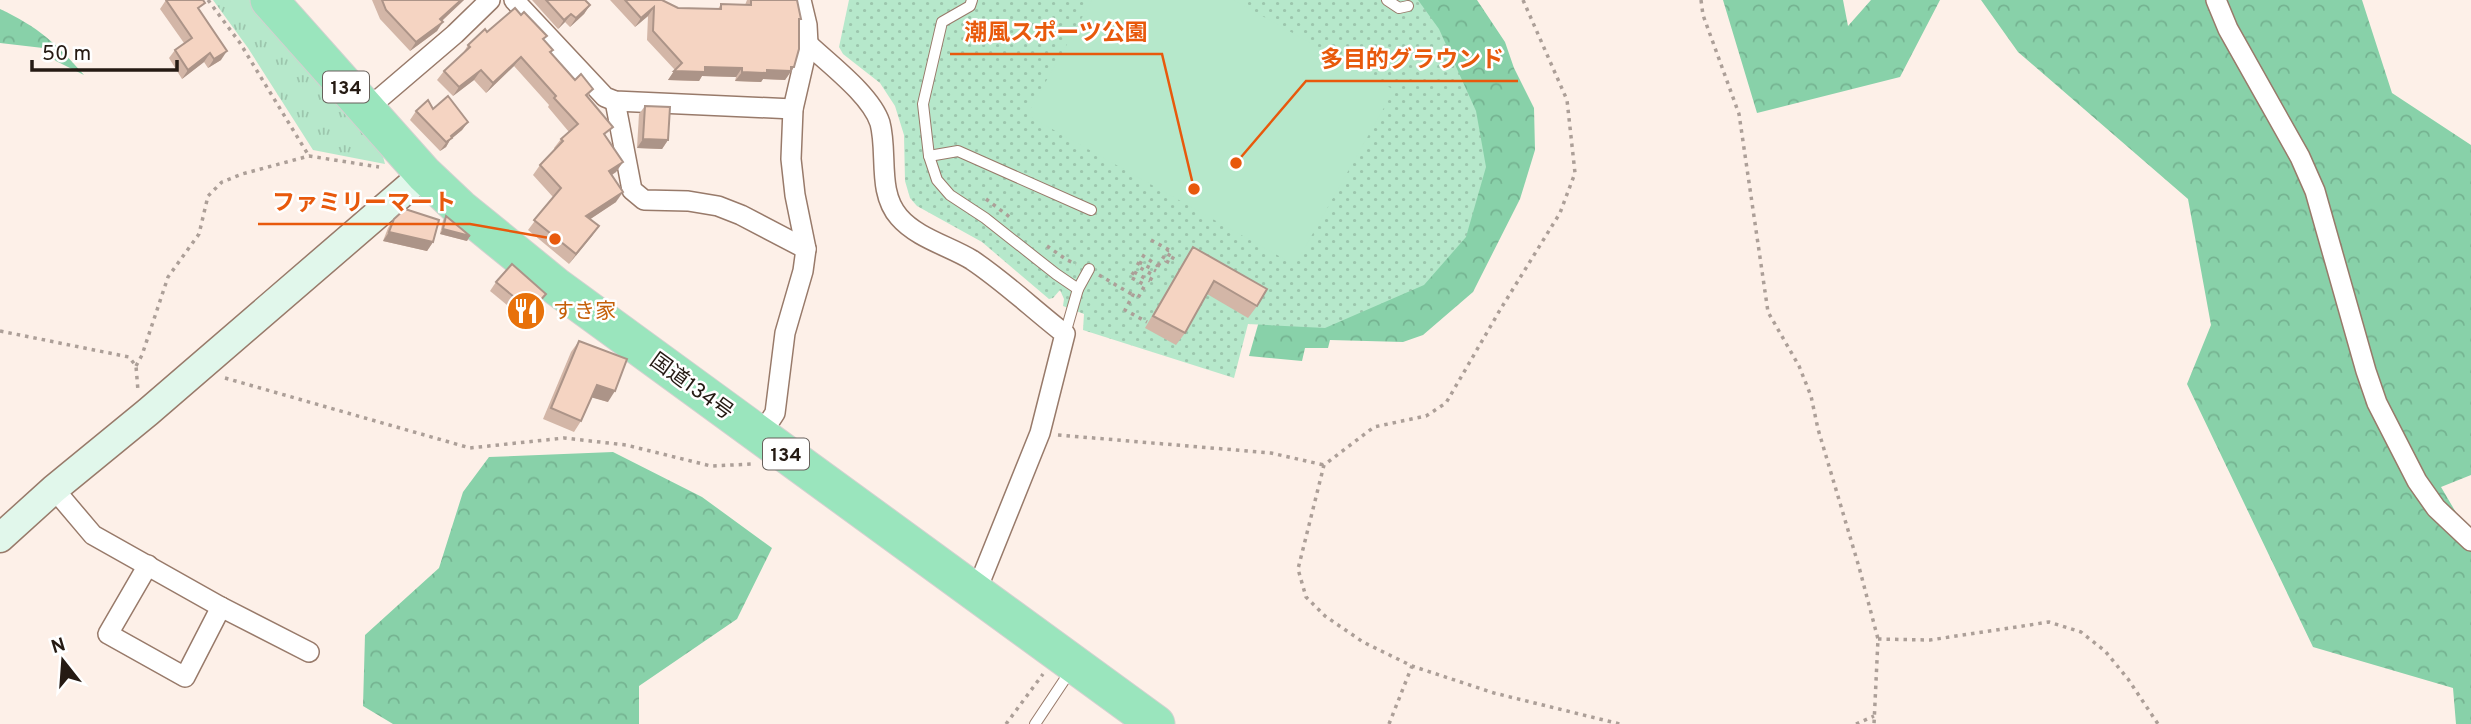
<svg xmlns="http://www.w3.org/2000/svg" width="2471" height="724" font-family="Overpass,'Noto Sans JP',sans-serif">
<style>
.grass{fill:url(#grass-tufts)}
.forest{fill:url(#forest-crowns)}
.park{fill:url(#park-dots)}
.garden{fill:#b6e8cb}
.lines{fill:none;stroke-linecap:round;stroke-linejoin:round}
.lane-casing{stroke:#987a6a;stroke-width:12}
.street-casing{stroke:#987a6a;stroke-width:22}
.secondary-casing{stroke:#987a6a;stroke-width:31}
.highway-casing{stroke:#d3d1d0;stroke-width:39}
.path{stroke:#ac9f98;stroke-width:3.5;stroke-dasharray:3.5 5;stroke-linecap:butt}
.lane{stroke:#fff;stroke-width:10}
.street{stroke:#fff;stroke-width:19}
.secondary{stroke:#e1f7eb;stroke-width:28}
.highway{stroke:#9ae5bd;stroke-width:37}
.wall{fill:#d3b6a7}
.shaded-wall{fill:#ac9488}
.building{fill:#f5d4c2;stroke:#ac9488;stroke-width:2}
.labels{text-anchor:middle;stroke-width:5;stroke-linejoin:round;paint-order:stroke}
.shield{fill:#fff;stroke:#665f5a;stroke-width:2}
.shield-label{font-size:19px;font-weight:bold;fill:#251a13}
.food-label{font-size:21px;fill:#c56008;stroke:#fff;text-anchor:start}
.street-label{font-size:21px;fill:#251a13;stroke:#fff}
.leader{fill:none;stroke:#e8590c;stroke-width:2.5}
.callout-dot{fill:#e8590c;stroke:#fff;stroke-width:2.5}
.callout-label{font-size:23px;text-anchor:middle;font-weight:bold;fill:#e8590c;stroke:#fff;stroke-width:5;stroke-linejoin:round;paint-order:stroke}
</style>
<defs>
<pattern id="grass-tufts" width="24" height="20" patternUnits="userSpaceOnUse" patternTransform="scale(1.75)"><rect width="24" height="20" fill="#b6e8cb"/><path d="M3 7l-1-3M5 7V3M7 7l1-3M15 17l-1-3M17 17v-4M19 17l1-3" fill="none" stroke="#9cc6ad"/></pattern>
<pattern id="forest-crowns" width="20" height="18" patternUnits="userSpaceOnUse" patternTransform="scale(1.75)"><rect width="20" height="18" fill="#88d1a9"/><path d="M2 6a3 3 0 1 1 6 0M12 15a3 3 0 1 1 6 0" fill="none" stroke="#75b391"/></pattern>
<pattern id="park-dots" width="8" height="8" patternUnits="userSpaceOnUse" patternTransform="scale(1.75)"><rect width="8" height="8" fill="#b6e8cb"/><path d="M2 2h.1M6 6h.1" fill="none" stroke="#9cc6ad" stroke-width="1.8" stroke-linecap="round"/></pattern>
</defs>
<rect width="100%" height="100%" fill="#fdf0e8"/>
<polygon class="grass" points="213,0 252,0 381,149 385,164 313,150 248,48"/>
<g class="forest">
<polygon points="1414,0 1477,0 1505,42 1514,68 1534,108 1535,150 1520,199 1473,292 1423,335 1403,342 1330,340 1328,348 1305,348 1302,361 1249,356 1266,297"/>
<polygon points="1723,0 1843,0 1848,26 1871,0 1940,0 1900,77 1757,113"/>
<polygon points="1981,0 2362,0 2392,93 2471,145 2471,475 2441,487 2471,538 2471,724 2456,724 2453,688 2313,647 2187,384 2211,325 2188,199 2018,52"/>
<path d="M0,9C38,27 56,43 84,75L56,61L43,48L0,43Z"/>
<polygon points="613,452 702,497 772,548 737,619 639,686 639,724 393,724 363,706 365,635 439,568 463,492 489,457"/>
</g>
<polygon class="park" points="849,0 1418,0 1439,29 1476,111 1486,167 1466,237 1424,285 1325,328 1248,324 1234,378 1083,330 1084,314 1063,306 1064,299 1060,290 1053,298 1049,299 982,242 917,206 910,198 905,181 904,135 895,106 880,83 843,54 839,47"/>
<polygon class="garden" points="1092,0 1234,0 1394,90 1295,265 1027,115"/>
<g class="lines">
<g class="lane-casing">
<g id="lane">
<polyline points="972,0 970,6 942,22 923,104 929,156 937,180 950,195 985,218 1056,274 1078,289 1065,334"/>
<polyline points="1387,0 1399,8 1408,6"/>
<polyline points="929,156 958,151 1091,210"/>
<polyline points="1078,289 1089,269"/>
<polyline points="1035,724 1071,670"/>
</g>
</g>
<g class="street-casing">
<g id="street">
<polyline points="514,0 605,97 615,101 793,109"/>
<polyline points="2216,0 2228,29 2300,157 2315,191 2366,371 2377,403 2417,481 2436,508 2471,541"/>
<path d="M808,44C829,64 871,95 880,123C888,153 877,192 899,217C917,238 949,246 972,260C1005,282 1034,310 1065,334L1040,433L980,582L974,589"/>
<polyline points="615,101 632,190 644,200 688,201 718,206 741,215 806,249"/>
<polyline points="366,110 455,34 490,0"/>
<polyline points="760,436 775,413 785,333 803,271 806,249 795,195 791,159 793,109 808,44 807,25 801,0"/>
<polyline points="54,489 93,535 221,607 309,652"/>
<polyline points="148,565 108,634 185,677 221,607"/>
</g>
</g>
<g class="secondary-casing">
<polyline id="secondary" points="0,538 54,489 148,412 424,174"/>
</g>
<g class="highway-casing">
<polyline id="highway" points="269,0 424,174 460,208 557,287 1156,724"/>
</g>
<g class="path">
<polyline points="208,0 240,43 309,156"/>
<polyline points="1523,0 1567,100 1575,173 1560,213 1500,310 1446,403 1426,416 1374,427 1324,465 1298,569 1306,597 1325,616 1363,642 1412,666 1494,693 1620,724"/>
<polyline points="1701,0 1703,15 1739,114 1768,312 1799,366 1811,396 1818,429 1859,567 1878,639 1874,724"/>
<polyline points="986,199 1011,218"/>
<polyline points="1151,240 1171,251 1166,261 1170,263 1176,252"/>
<polyline points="1047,246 1067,260 1076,264"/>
<polyline points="1142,255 1158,266 1156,271"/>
<polyline points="1139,262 1137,266 1153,275 1150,281"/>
<polyline points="1139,262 1156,271"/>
<polyline points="1158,266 1168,250"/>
<polyline points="1134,272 1130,277 1145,285 1138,298 1133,295 1125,310 1147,322"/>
<polyline points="1134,272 1150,281"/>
<polyline points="1099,275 1133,295"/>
<polyline points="0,331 129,357 136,366 138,391"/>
<polyline points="136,366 142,355 168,277 199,234 208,196 222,182 242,174 309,156 379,167"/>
<polyline points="225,378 470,448 564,438 626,445 711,466 753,464"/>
<polyline points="1058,435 1271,453 1324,465"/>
<polyline points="1878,639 1930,640 2049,622 2081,632 2105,651 2128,679 2158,724"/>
<polyline points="1006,724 1043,674"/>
<polyline points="1389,724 1412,666"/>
<polyline points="1856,724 1874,716"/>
</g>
<use href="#lane" class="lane"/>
<use href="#street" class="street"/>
<use href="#secondary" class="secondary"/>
<use href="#highway" class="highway"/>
</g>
<g class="wall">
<polygon points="166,0 200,10 221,60 208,68 204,62 182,79 169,58 175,50 184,43 160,9"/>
<polygon points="372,0 464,0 442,21 437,31 410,51 380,19"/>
<polygon points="532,0 585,0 590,5 584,14 570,27 565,22 558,29"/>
<polygon points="610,0 662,0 678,8 718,9 721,4 745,5 747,0 797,0 801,19 799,22 794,67 785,80 763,79 761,82 735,81 736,77 702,76 699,81 668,80 675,70 647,40 648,16 635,27"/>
<polygon points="487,32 544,40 553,50 551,53 575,80 593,89 587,97 606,136 623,162 616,172 612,175 616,202 590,219 599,226 569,264 528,230 553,197 533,175 540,165 555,150 554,148 561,139 569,132 548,107 549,105 514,66 486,93 474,80 453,96 437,80 444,71 462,55 468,45"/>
<polygon points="645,106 668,140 662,149 637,148 639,114"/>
<polygon points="433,109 468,122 462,130 450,140 446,147 440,151 410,120 416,111"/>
<polygon points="446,216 467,241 440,234 443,220"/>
<polygon points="394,219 433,242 427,251 383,241 388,228"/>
<polygon points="1193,247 1257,306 1248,318 1207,294 1185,333 1176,345 1145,328 1185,259"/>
<polygon points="496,282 546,294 525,320 490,291"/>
<polygon points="579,341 608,402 592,397 581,421 574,432 543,419 571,352"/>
</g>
<g class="shaded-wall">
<polygon points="461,0 464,0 434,28 440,19"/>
<polygon points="590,5 584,14 570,27 576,18"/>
<polygon points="654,7 648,16 635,27 641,18"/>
<polygon points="571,14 565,22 558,29 564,20"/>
<polygon points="443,22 437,31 410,51 416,42"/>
<polygon points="227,51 221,60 208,68 214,59"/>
<polygon points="210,53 204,62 182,79 188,70"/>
<polygon points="521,57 514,66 486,93 493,83"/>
<polygon points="705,67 742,68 736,77 702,76 699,81 668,80 674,71"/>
<polygon points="794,67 785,80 763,79 761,82 735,81 742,72"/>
<polygon points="481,70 474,80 453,96 459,87"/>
<polygon points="468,122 462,130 450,140 446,147 440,151 451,136"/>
<polygon points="643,139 668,140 662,149 637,148"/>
<polygon points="623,162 616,172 602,181 609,171"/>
<polygon points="623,192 616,202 580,226 586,216"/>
<polygon points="599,226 592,236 569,264 576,254"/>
<polygon points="443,229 470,236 467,241 440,234"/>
<polygon points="389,232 433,242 427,251 383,241"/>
<polygon points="597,385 615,391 608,402 590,397"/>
</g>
<g class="building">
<polygon points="166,0 203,0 205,3 198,8 227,51 214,59 210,53 188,70 175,50 192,38"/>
<polygon points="382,0 461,0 440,19 443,22 416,42 386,10"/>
<polygon points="546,0 585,0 590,5 576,18 571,14 564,20"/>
<polygon points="625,0 662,0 678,8 721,9 721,4 751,5 751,0 797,0 801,19 799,19 799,49 794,67 791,67 791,71 767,70 767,73 742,72 742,68 705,67 705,72 674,71 682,63 653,31 654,7 641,18"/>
<polygon points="515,8 521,15 524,12 547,36 543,39 553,50 550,52 575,80 581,74 593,89 586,95 613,127 604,134 623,162 609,171 623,192 586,216 599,226 576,254 534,220 561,188 540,165 563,141 561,139 578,124 554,98 556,96 521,57 493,83 481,70 459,87 444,71 470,47 468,45 485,29 487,32"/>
<polygon points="448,96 468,122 451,136 452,138 446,142 416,111 428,100 433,109"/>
<polygon points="645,106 670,107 668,140 643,139"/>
<polygon points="405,209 439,220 433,242 389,232 394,219"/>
<polygon points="446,216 470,236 443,229"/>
<polygon points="1193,247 1267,289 1257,306 1214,281 1185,333 1153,316"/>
<polygon points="512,264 546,294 531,311 496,282"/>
<polygon points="579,341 627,359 615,391 597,385 581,421 551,408"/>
</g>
<defs>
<g id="restaurant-disc" transform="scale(2.0125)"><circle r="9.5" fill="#e8710a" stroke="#fff"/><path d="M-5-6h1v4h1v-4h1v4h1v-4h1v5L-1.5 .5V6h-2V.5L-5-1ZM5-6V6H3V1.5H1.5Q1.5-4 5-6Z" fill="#fff"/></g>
</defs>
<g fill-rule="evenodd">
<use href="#restaurant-disc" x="526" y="311"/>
</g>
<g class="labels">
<g class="shield">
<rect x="323" y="71.5" width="46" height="31" rx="5"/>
<rect x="763" y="438.5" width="46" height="31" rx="5"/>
</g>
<g class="shield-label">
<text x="346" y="94">134</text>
<text x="786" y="461">134</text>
</g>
<g class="food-label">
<text x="553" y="318">すき家</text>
</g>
<g class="street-label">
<text transform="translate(692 386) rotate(36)" y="7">国道134号</text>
</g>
</g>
<path class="leader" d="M1194 189L1162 54H950M1236 163L1306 81H1518M555 239L470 224H258"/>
<g class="callout-dot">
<circle cx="1194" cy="189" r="7"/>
<circle cx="1236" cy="163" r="7"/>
<circle cx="555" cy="239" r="7"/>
</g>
<g class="callout-label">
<text x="1056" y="40">潮風スポーツ公園</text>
<text x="1412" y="67">多目的グラウンド</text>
<text x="364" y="210">ファミリーマート</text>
</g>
<g transform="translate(63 661) rotate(343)" stroke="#ffffff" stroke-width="5" paint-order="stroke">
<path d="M0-5L12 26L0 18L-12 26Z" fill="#251a13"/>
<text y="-10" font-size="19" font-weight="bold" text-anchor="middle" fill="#251a13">N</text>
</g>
<path d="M32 60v10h145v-10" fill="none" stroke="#251a13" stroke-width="3.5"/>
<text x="42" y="60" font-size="21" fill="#251a13" stroke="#ffffff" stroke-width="5" paint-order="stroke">50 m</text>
</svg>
